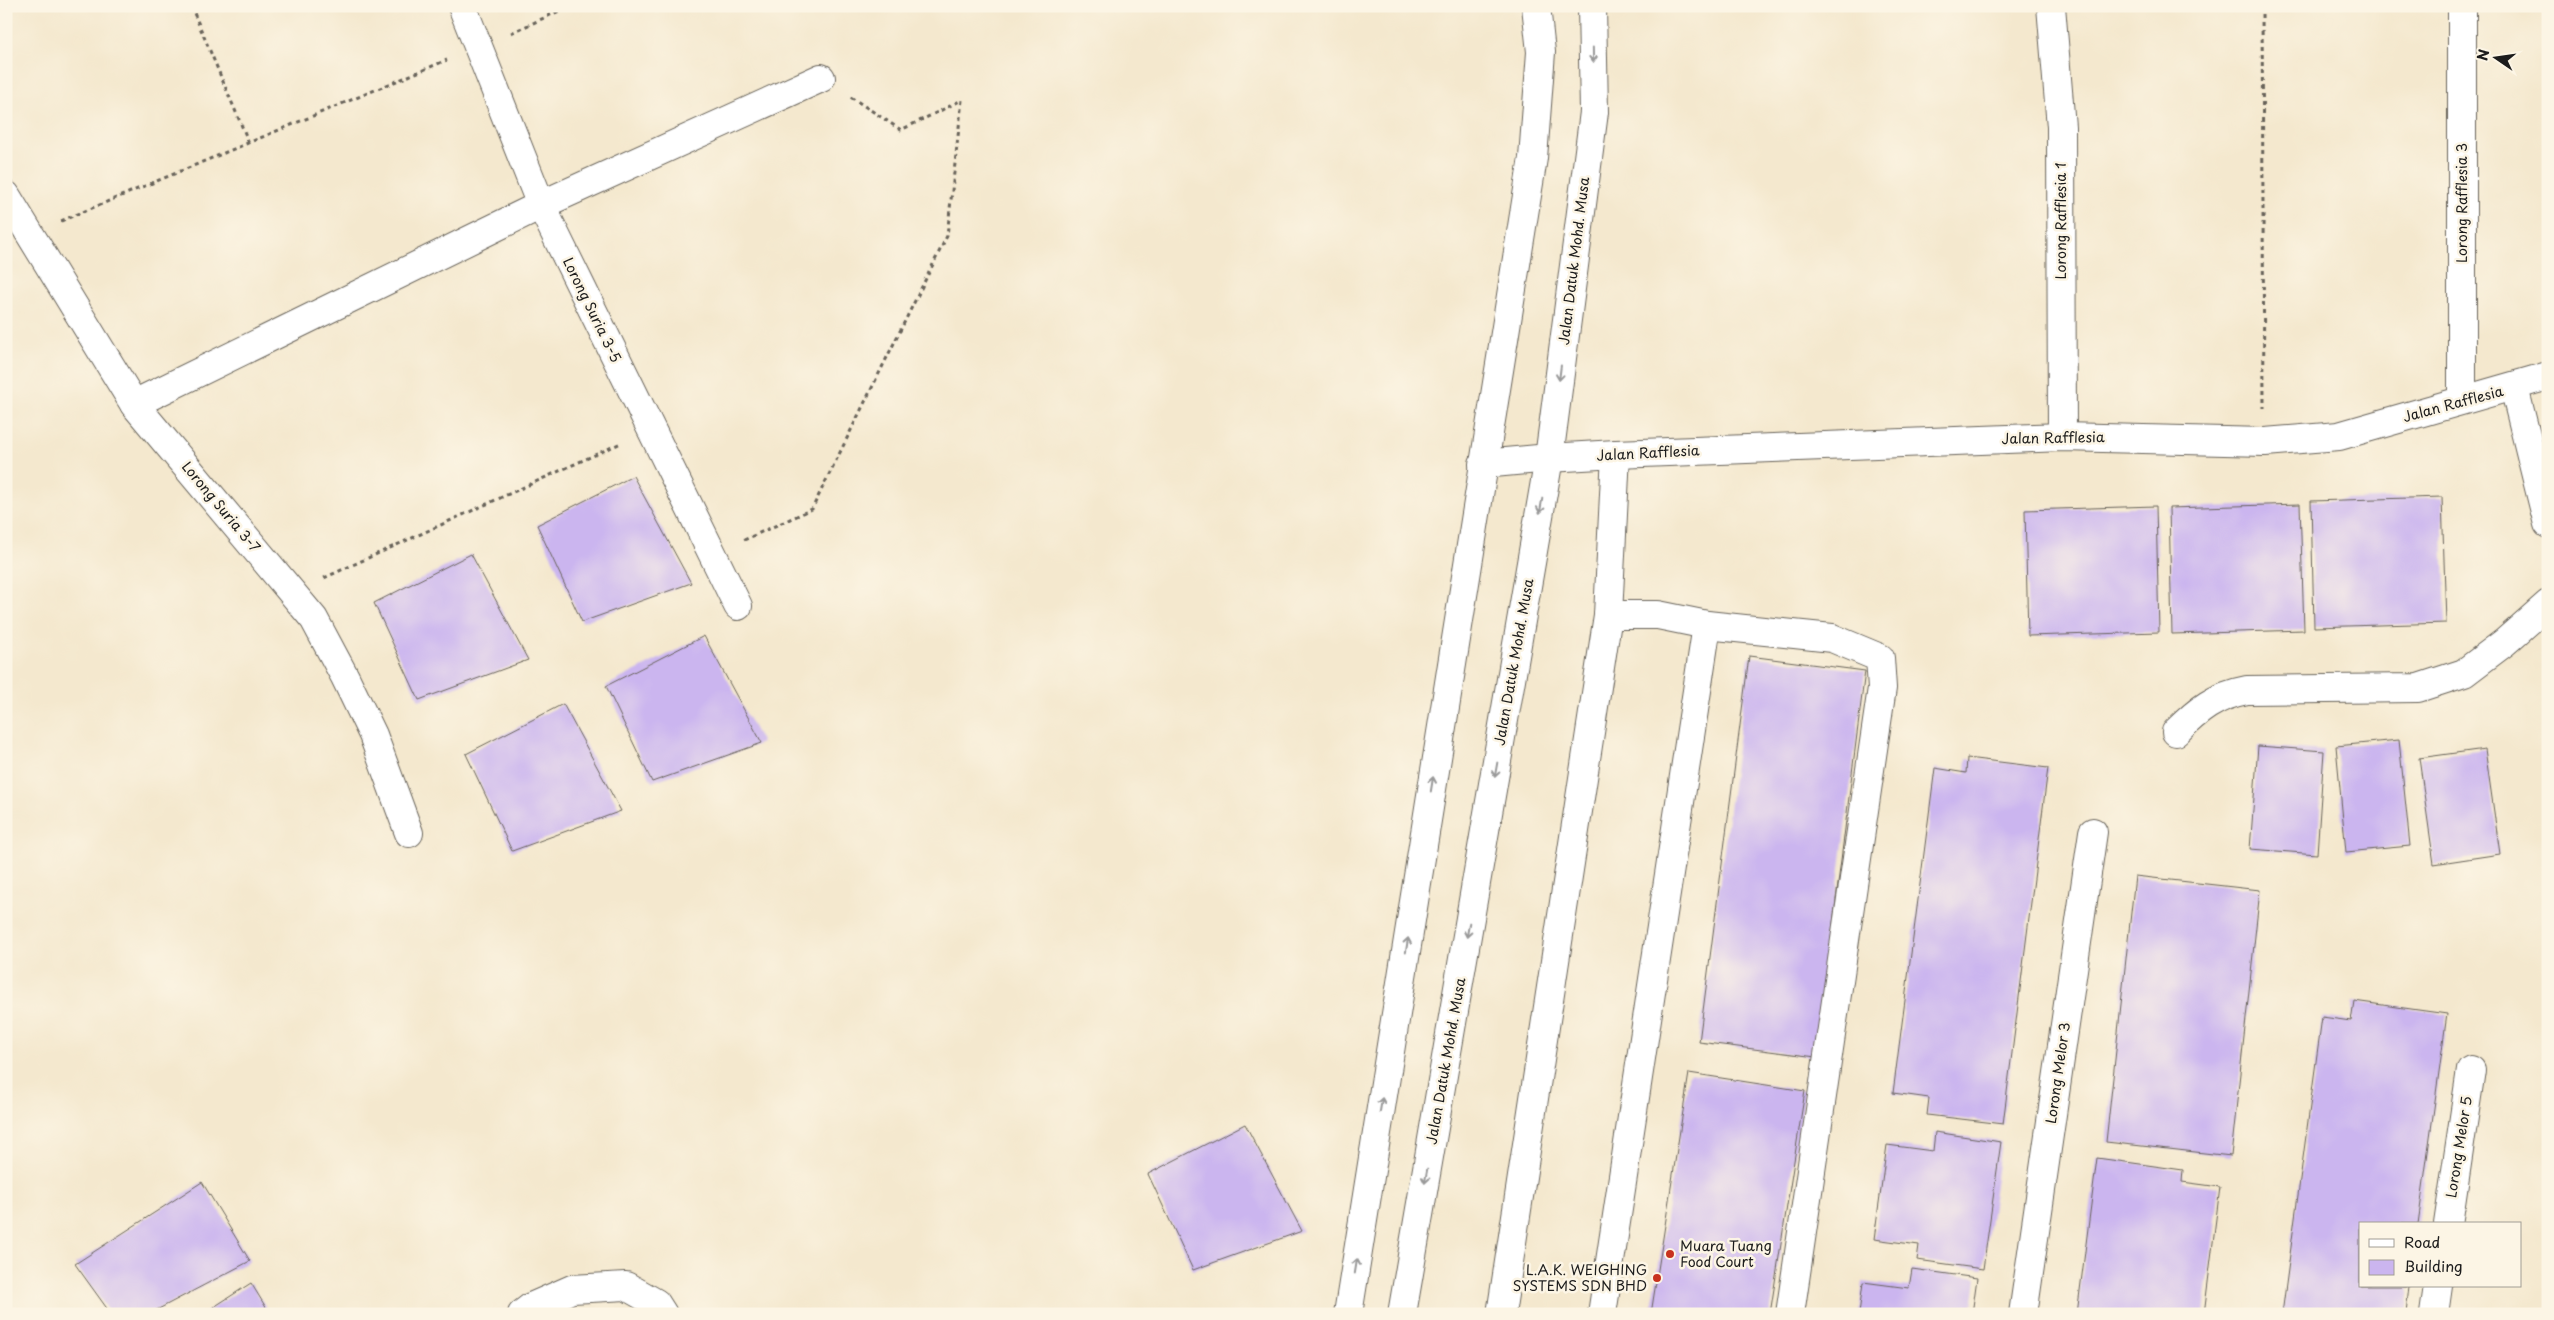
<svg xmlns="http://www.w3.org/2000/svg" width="2554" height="1320" font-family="'Playpen Sans',sans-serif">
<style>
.building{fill:#cbb5ef}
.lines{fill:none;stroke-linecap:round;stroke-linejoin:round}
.minor-casing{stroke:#68635a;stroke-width:30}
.major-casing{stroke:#68635a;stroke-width:30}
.highway-casing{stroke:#68635a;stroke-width:30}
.path{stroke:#68635a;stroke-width:3;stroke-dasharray:4 4;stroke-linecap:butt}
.minor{stroke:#fff;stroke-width:28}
.major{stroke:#fff;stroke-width:28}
.highway{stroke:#fff;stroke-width:28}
.oneway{stroke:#999}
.poi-dot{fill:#c8321e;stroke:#fcf5e5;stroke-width:2}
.labels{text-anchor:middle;stroke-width:5;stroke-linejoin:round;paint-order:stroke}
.street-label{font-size:14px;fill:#1c1c1c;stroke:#fcf5e5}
.poi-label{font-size:14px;fill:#1c1c1c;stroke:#fcf5e5;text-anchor:start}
</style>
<rect width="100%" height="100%" fill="#fcf5e5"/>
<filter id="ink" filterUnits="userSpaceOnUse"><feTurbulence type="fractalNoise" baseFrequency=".02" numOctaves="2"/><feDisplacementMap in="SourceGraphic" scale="10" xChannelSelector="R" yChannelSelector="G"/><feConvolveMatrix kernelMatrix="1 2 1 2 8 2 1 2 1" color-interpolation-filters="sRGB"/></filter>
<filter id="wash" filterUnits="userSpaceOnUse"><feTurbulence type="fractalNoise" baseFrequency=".0096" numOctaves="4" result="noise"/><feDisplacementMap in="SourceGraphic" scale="20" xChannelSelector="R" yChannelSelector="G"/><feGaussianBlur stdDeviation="1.12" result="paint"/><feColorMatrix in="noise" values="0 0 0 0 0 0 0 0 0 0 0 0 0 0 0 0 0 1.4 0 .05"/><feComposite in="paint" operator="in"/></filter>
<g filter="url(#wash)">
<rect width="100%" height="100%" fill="#f4e8ce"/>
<g id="blocks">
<g class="building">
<polygon points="633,476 691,583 582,622 537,525"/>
<polygon points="2442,497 2446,623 2314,627 2311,501"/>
<polygon points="2300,504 2304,630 2172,634 2169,508"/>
<polygon points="2156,506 2159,632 2028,636 2025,510"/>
<polygon points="471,554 528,660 419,700 374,603"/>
<polygon points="704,636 762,743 652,782 606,686"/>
<polygon points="1749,656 1865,671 1816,1057 1699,1042"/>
<polygon points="563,704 621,811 512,851 466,754"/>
<polygon points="2399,740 2410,846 2346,852 2336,746"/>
<polygon points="2258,746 2324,751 2317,854 2250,849"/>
<polygon points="2485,749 2500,854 2434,864 2419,758"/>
<polygon points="1967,758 2048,768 2003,1124 1927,1115 1929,1098 1893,1093 1935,768 1966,773"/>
<polygon points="2135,876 2260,890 2231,1156 2106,1142"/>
<polygon points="2354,1001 2447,1014 2418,1224 2360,1224 2360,1286 2409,1286 2406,1314 2282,1314 2322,1017 2351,1021"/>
<polygon points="1689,1073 1805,1091 1770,1314 1651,1314"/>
<polygon points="1245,1124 1302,1231 1193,1270 1148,1174"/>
<polygon points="1935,1132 2001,1142 1983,1269 1917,1260 1919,1245 1874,1239 1887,1145 1933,1151"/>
<polygon points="2097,1158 2183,1170 2182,1182 2220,1187 2204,1314 2077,1314"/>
<polygon points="202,1182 250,1261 149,1314 111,1314 75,1264"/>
<polygon points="1912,1269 1977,1278 1972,1314 1859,1314 1863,1282 1909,1288"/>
<polygon points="251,1283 270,1314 203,1314"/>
</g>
</g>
</g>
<g filter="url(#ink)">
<use href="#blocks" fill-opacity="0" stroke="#68635a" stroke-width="1"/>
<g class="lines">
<g class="minor-casing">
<g id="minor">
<polyline points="462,6 541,205 738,606"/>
<polyline points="2051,6 2061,127 2062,437"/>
<polyline points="6,195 134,404 314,619 345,677 373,735 409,833"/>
<polyline points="2514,387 2548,524"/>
<polyline points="2462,400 2462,6"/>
<polyline points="134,404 541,205 821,78"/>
<polyline points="1549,458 1616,454 2062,437 2265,442 2339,436 2548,376"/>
<polyline points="1608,615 1658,615 1707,625 1832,638 1880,658 1882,688 1790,1314"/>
<path d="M2176,732C2198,710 2215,696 2247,690L2418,688L2464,673L2505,642L2548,604"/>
<polyline points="2448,1224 2471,1070"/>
<polyline points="522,1314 531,1307 572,1289 626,1286 656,1303 663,1314"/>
<polyline points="1501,1314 1608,615 1616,454"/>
<polyline points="1602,1314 1707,625"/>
<polyline points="2023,1314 2093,832"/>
<polyline points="2434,1314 2438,1286"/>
</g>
</g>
<g class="major-casing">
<polyline id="major" points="1483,464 1549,458"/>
</g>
<g class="highway-casing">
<g id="highway">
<polyline points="1348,1314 1533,158 1541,52 1536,6"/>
<polyline points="1402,1314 1549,458 1594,112 1592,6"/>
</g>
</g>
<g class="path">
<polyline points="191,6 249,143"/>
<polyline points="2262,6 2264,408"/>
<polyline points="511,33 570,6"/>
<polyline points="61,221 447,60"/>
<polyline points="744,540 812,509 947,236 962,100 901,130 849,96"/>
<polyline points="324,578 621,443"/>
</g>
<use href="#minor" class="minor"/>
<use href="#major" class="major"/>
<use href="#highway" class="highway"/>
</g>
<defs><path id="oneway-shaft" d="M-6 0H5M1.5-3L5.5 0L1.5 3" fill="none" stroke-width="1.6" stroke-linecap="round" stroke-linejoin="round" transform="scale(1.25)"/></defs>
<g class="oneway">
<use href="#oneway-shaft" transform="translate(1593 55) rotate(89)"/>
<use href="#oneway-shaft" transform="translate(1560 373) rotate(97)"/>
<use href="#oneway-shaft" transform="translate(1541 506) rotate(100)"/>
<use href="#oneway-shaft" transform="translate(1496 770) rotate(100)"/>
<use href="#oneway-shaft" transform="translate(1432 784) rotate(-81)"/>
<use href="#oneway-shaft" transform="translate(1468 930) rotate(100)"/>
<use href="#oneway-shaft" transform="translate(1407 945) rotate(-81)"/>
<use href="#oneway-shaft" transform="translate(1381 1105) rotate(-81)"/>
<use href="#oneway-shaft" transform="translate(1426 1176) rotate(100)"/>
<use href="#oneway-shaft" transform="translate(1356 1266) rotate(-81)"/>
</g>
</g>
<g class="poi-dot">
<circle cx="1670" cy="1254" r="5"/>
<circle cx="1657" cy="1278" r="5"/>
</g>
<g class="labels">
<g class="street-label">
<text transform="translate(2462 203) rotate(-90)" y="5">Lorong Rafflesia 3</text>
<text transform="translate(2061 221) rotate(-90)" y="5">Lorong Rafflesia 1</text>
<text transform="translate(1574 261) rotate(-83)" y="5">Jalan Datuk Mohd. Musa</text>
<text transform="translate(592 310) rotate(64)" y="5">Lorong Suria 3-5</text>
<text transform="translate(2453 404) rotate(-15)" y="5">Jalan Rafflesia</text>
<text transform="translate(2053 438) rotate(-1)" y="5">Jalan Rafflesia</text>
<text transform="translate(1648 453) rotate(-3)" y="5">Jalan Rafflesia</text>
<text transform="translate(221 507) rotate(50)" y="5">Lorong Suria 3-7</text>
<text transform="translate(1514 662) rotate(-80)" y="5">Jalan Datuk Mohd. Musa</text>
<text transform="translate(1446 1061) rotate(-80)" y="5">Jalan Datuk Mohd. Musa</text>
<text transform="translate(2058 1073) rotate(-82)" y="5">Lorong Melor 3</text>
<text transform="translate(2459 1147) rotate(-81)" y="5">Lorong Melor 5</text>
</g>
<g class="poi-label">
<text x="1680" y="1251">Muara Tuang<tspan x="1680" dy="16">Food Court</tspan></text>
<text x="1647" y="1275" text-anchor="end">L.A.K. WEIGHING<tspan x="1647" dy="16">SYSTEMS SDN BHD</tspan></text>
</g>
</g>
<rect width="2554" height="1320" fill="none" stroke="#fcf5e5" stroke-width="25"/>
<rect x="2359" y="1222" width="162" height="65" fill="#fcf5e5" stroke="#a29e95"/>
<rect x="2369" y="1239" width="25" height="8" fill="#ffffff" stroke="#a29e95"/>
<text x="2404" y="1248" font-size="15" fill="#1c1c1c">Road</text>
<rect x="2369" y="1260" width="25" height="15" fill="#cbb5ef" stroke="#a29e95"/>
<text x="2404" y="1272" font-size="15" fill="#1c1c1c">Building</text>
<g transform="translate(2496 58) rotate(283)" stroke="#fcf5e5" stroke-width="4" paint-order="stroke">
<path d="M0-4L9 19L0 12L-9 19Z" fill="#1c1c1c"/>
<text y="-8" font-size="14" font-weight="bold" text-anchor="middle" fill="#1c1c1c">N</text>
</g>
</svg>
